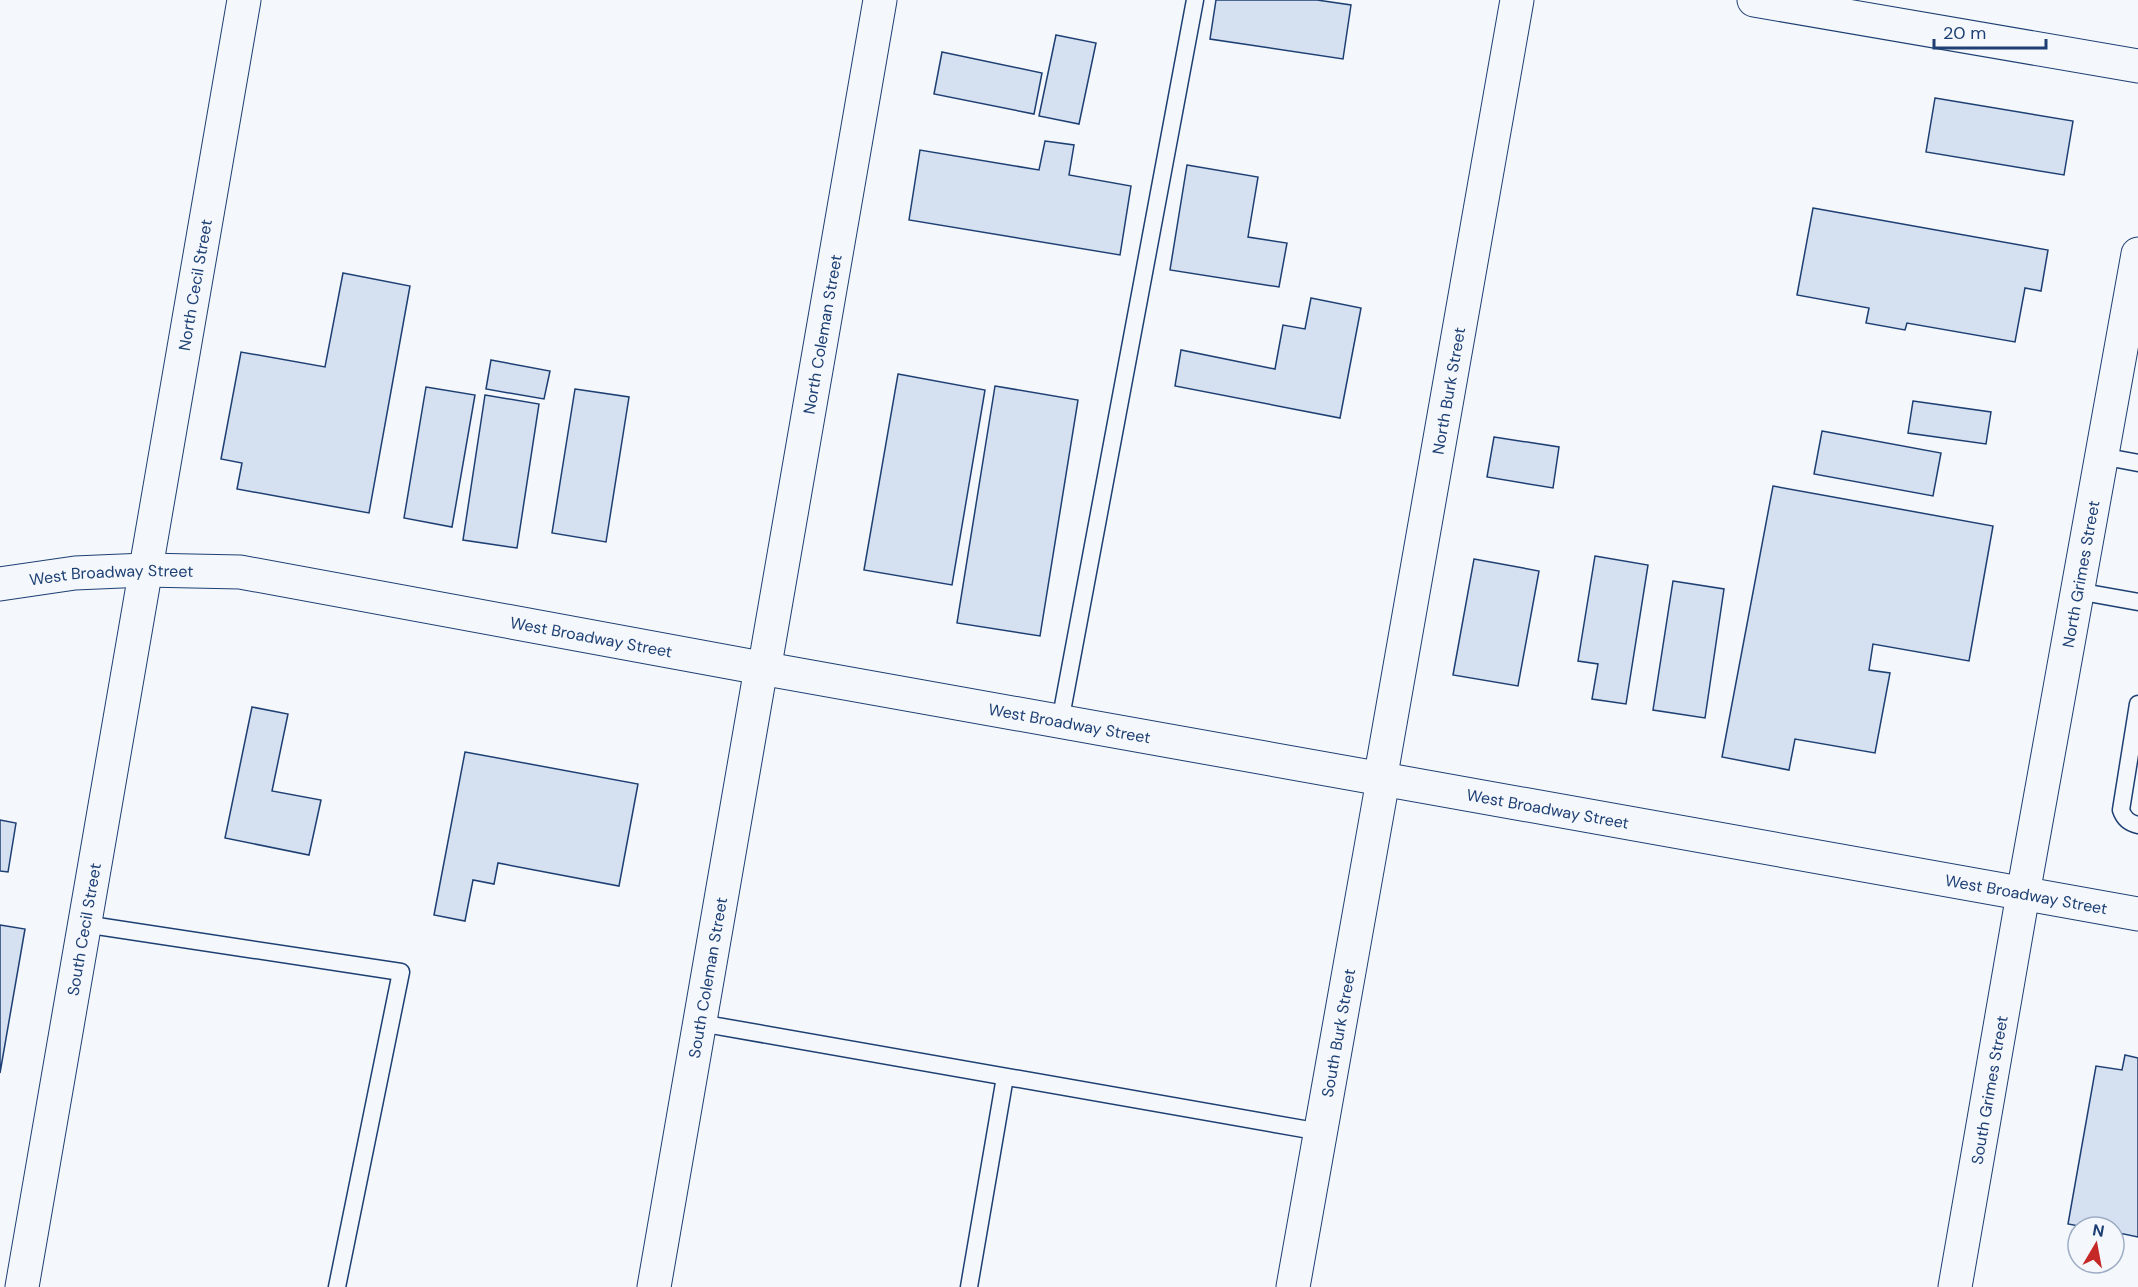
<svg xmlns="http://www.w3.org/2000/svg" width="2138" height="1287" font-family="'DM Sans',sans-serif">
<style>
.building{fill:#d5e0f0;stroke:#1d3f73;stroke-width:1.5}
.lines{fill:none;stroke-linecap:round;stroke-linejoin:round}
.service-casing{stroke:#1d3f73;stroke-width:19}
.minor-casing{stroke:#1d3f73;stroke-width:35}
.tertiary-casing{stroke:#1d3f73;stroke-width:35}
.secondary-casing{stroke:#1d3f73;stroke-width:35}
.primary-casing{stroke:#1d3f73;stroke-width:35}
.service{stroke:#f4f7fb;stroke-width:16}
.minor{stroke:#f4f7fb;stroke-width:33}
.tertiary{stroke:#f4f7fb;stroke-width:33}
.secondary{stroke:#f4f7fb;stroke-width:33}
.primary{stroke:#f4f7fb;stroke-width:33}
.labels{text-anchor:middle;stroke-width:4.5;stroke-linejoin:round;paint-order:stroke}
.street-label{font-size:16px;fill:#1d3f73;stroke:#f4f7fb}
</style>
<rect width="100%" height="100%" fill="#f4f7fb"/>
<g class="building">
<polygon points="1216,0 1317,0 1351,5 1343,59 1210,39"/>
<polygon points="1056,35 1096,43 1079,124 1039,116"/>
<polygon points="942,52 1042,73 1034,114 934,94"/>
<polygon points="1935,98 2073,121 2064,175 1926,152"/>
<polygon points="1045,141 1074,145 1069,175 1131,186 1120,255 909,220 920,150 1039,170"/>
<polygon points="1187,165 1258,177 1248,237 1287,243 1279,287 1170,270"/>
<polygon points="1813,208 2048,250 2041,291 2025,288 2015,342 1907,323 1905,330 1866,323 1869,308 1797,295"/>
<polygon points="343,273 410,286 369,513 237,489 242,463 221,459 241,352 325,367"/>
<polygon points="1311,298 1361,308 1340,418 1175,386 1181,350 1275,369 1283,325 1305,329"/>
<polygon points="491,360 550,371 544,399 486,389"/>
<polygon points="898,374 985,390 952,585 864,570"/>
<polygon points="995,386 1078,400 1040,636 957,623"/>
<polygon points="426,387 475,395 452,527 404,518"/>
<polygon points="575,389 629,397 606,542 552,533"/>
<polygon points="485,395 539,404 517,548 463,540"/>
<polygon points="1913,401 1991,412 1986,444 1908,433"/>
<polygon points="1822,431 1941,453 1933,496 1814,474"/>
<polygon points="1494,437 1559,447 1553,488 1487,477"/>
<polygon points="1773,486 1993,526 1969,661 1873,644 1869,670 1890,673 1875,753 1795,739 1789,770 1722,757"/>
<polygon points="1595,556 1648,565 1626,704 1592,699 1598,664 1578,661"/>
<polygon points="1474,559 1539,571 1518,686 1453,675"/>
<polygon points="1673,581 1724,589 1705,718 1653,710"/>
<polygon points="252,707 288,714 272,791 321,800 309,855 225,838"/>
<polygon points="465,752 638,784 619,886 498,863 494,884 473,880 465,921 434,915"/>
<polygon points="0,820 16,823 8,872 0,871"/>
<polygon points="0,925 25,929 0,1073"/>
<polygon points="2125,1055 2138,1058 2138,1237 2114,1232 2114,1227 2084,1227 2068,1224 2096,1066 2122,1070"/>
</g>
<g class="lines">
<g class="service-casing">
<g id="service">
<polyline points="2101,456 2138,463"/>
<polyline points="2077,591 2138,602"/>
<path d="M2138,704L2121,810C2124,819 2129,823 2138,825"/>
<polyline points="1060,722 1195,0"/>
<polyline points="84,924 401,972 337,1287"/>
<polyline points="700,1023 1321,1132"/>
<polyline points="969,1287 1005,1077"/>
</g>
</g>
<g class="minor-casing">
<g id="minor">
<polyline points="1754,0 2138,66"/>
<path id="s1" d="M22,1287L244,0"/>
<path id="s2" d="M1293,1287L1383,780L1382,769L1517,0"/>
</g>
</g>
<g class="tertiary-casing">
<g id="tertiary">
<path id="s3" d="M654,1287L761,668L766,659L880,0"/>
</g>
</g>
<g class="secondary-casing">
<g id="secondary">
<path id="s4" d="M0,584L75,573L145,570L240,572L761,668L2138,914"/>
</g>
</g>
<g class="primary-casing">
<g id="primary">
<path id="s5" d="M1955,1287L2023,894L2138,254"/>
</g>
</g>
<use href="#service" class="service"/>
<use href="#minor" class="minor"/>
<use href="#tertiary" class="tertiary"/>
<use href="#secondary" class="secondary"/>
<use href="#primary" class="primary"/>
</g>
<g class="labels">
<g class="street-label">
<text dy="6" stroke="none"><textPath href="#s1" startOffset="1017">North Cecil Street</textPath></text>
<text dy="6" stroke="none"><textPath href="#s3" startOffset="968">North Coleman Street</textPath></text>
<text dy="6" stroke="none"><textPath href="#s2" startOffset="910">North Burk Street</textPath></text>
<text dy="6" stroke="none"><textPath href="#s5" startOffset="724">North Grimes Street</textPath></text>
<text dy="6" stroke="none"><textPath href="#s4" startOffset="112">West Broadway Street</textPath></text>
<text dy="6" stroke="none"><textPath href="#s4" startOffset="598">West Broadway Street</textPath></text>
<text dy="6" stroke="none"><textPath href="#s4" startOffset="1084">West Broadway Street</textPath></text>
<text dy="6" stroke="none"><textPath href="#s4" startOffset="1570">West Broadway Street</textPath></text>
<text dy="6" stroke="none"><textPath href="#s4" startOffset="2056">West Broadway Street</textPath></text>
<text dy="6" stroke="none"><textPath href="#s1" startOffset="363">South Cecil Street</textPath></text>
<text dy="6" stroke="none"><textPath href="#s3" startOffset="314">South Coleman Street</textPath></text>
<text dy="6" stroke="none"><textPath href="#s2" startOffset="258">South Burk Street</textPath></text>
<text dy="6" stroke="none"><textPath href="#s5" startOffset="200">South Grimes Street</textPath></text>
</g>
</g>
<g transform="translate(2096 1245) rotate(10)"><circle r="28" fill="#f4f7fb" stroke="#9eadc5" stroke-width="1.5"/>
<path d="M0-4.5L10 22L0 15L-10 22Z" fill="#c62828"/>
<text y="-9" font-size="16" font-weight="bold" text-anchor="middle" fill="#1d3f73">N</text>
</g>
<path d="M1934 39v9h112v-9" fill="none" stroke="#1d3f73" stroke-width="3"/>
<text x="1943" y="39" font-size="18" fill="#1d3f73" stroke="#f4f7fb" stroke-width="4.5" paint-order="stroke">20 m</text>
</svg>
